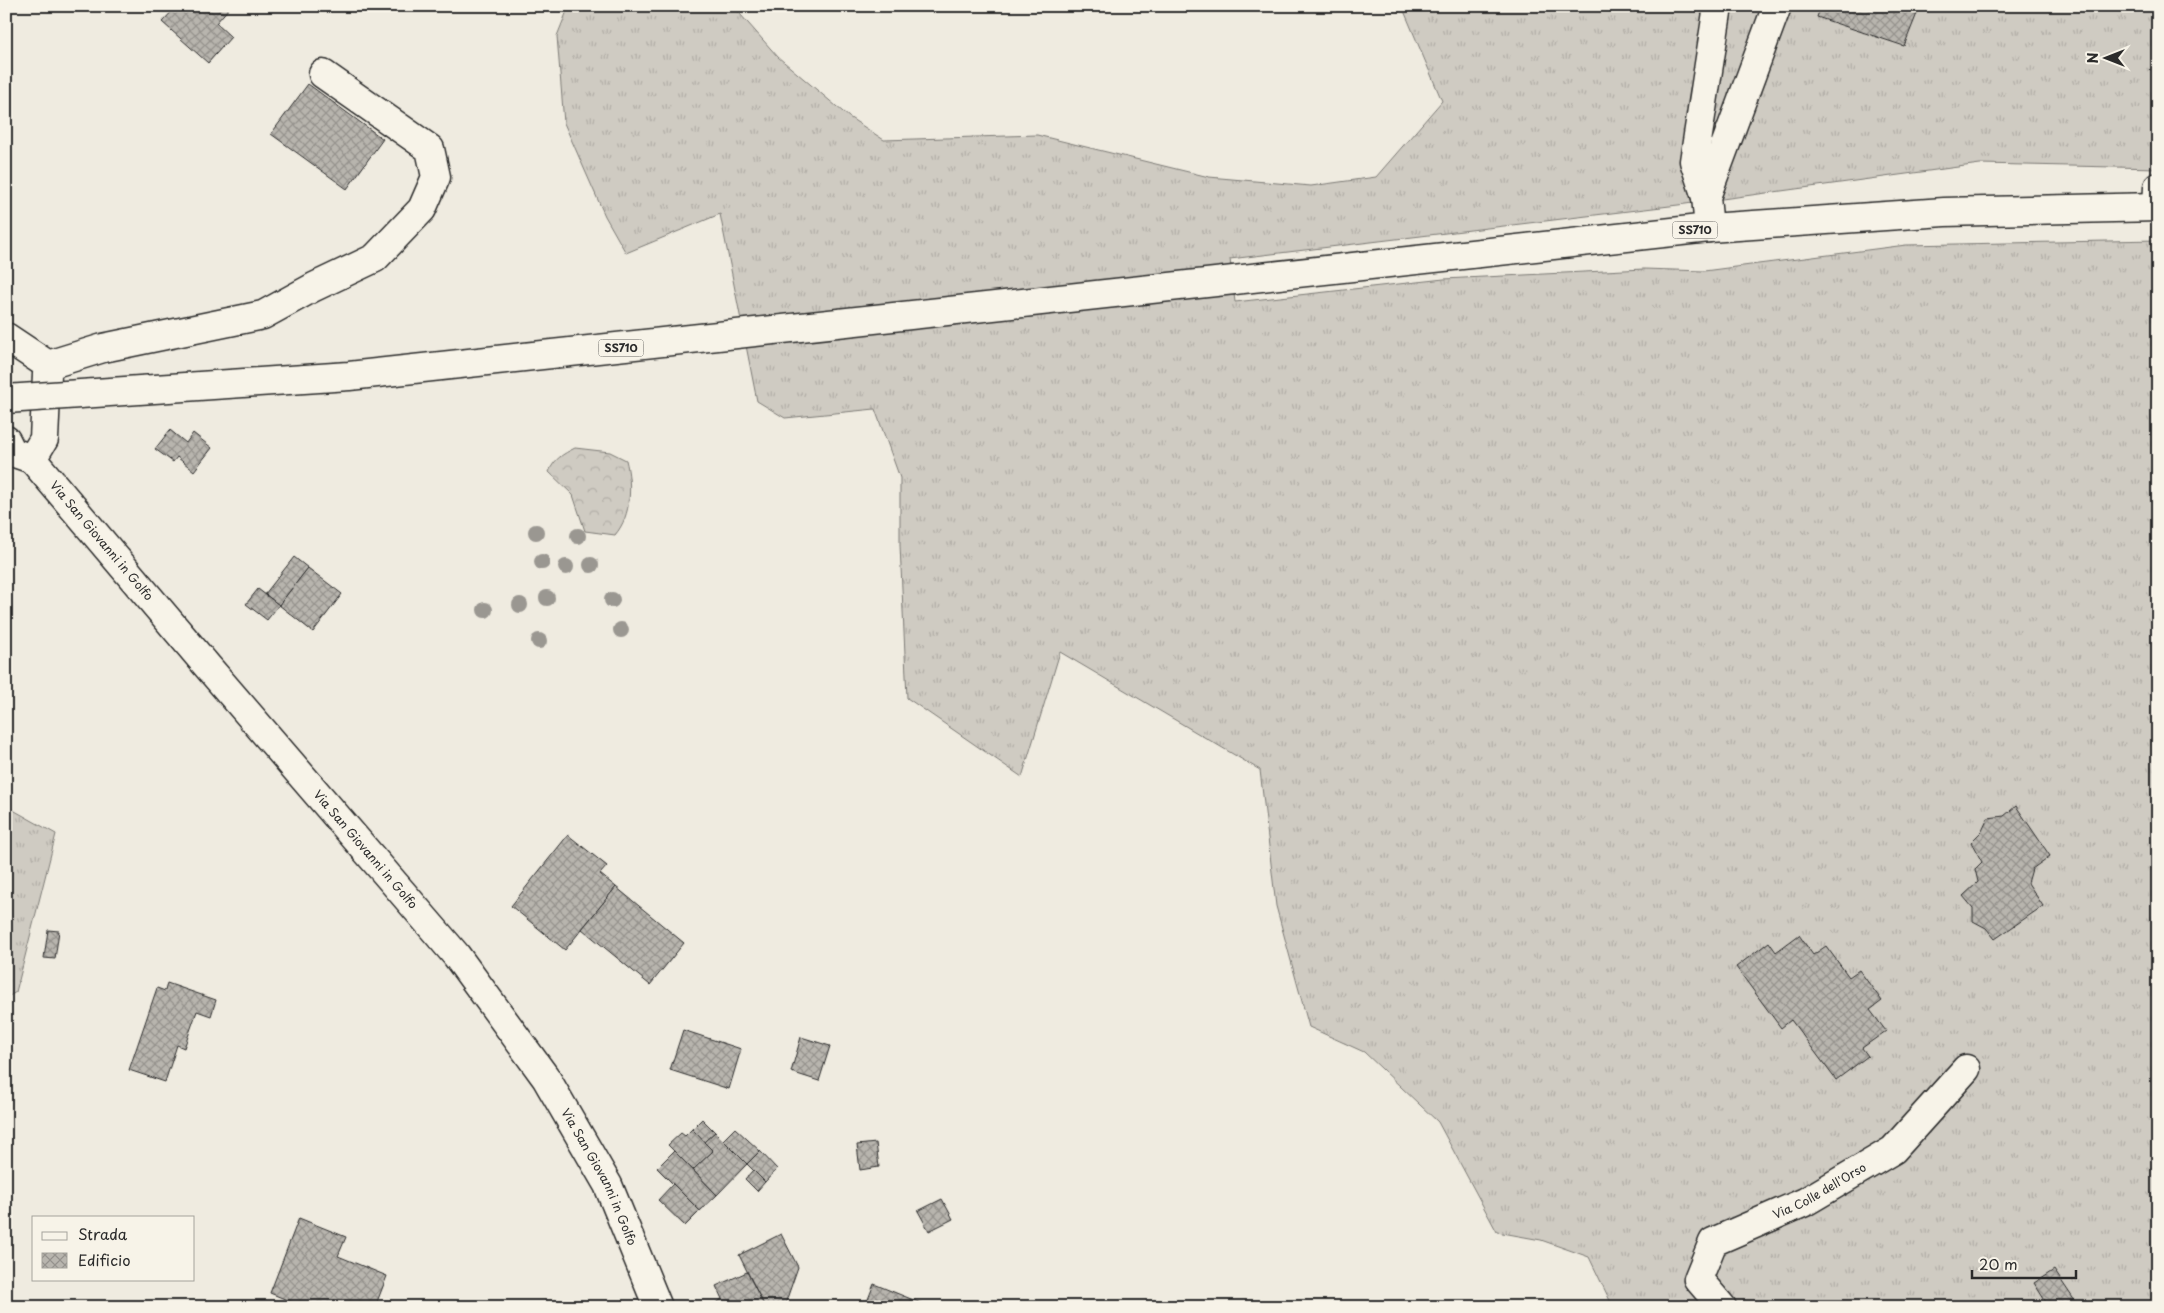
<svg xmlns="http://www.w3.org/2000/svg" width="2164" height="1313" font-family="'Playpen Sans',sans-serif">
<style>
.grass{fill:url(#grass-tufts);stroke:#7d7b76}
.forest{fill:url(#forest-crowns);stroke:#7d7b76}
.building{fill:url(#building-cross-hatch);stroke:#2b2b2b}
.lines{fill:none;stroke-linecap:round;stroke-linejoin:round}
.minor-casing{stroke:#2b2b2b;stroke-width:31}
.major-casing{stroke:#2b2b2b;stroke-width:31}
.minor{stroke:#f7f3e8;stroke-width:28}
.major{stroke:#f7f3e8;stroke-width:28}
.major-bridge-casing{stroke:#2b2b2b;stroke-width:31;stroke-linecap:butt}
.major-bridge{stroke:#f7f3e8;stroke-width:28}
.tree{fill:#9a9791}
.labels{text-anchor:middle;stroke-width:4;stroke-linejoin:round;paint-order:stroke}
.shield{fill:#f7f3e8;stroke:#686764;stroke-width:1}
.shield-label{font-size:11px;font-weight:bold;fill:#2b2b2b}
.street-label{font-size:12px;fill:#2b2b2b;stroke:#f7f3e8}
</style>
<defs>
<pattern id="grass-tufts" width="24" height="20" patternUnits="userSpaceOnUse" patternTransform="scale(1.25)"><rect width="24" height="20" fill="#cfcbc2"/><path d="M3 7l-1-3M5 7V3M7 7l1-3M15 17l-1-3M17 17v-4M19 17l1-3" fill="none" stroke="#b2aea7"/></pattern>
<pattern id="forest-crowns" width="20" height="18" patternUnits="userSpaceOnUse" patternTransform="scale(1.25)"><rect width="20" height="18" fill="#cfcbc2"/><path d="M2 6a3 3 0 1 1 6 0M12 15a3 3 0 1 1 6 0" fill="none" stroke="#b2aea7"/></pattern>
<pattern id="building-cross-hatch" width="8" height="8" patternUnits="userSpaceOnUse" patternTransform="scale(1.25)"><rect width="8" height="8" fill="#b8b5ae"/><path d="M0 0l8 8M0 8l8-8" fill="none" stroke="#96938e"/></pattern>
</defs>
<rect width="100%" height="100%" fill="#efebe0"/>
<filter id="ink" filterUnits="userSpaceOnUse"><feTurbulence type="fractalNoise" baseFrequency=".02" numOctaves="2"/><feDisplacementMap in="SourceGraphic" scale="10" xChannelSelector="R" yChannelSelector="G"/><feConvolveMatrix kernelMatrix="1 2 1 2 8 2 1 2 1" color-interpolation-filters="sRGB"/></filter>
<g filter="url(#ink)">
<g class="grass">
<polygon points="569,6 733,6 778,57 849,117 884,140 1037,135 1209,177 1311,186 1376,177 1442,101 1402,6 2158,6 2158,168 1980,164 1678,205 1230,259 1235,302 1444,279 1644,269 1704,271 1906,245 2158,240 2158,1307 1613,1307 1589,1257 1541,1240 1497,1232 1438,1122 1364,1052 1309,1027 1276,906 1260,770 1060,652 1022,777 907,698 900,545 900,478 875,409 785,418 757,401 720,214 626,253 605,216 564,123 557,36"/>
<polygon points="6,806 56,834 16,992 6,998"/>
</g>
<path class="forest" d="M575,448L610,452L626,460C632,484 632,515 615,535L585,531L573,495L549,472C554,459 563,454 575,448Z"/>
<g class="building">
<polygon points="177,6 231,6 216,23 231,37 208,63 162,22"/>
<polygon points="1821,6 1920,6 1904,46 1817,17"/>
<polygon points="308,84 383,139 347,189 271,134"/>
<polygon points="170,430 186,443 193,433 212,448 194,471 177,457 173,462 155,449"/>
<polygon points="294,557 308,568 279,605 265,594"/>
<polygon points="308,568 342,594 313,632 279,605"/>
<polygon points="258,589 279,605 267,620 246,604"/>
<polygon points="2016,806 2050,856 2032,869 2028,883 2043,906 1995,939 1986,928 1973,921 1973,908 1963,896 1978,882 1975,869 1982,862 1971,842 1982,831 1988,818 2004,816"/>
<polygon points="568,835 607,866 600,874 616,887 565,950 511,906"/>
<polygon points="616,887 684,943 650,985 582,929"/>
<polygon points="48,930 59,931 55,959 44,958"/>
<polygon points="1799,935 1813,955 1826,946 1849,977 1859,970 1882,1001 1870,1010 1886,1031 1862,1048 1868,1056 1836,1080 1791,1020 1781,1028 1736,967 1769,942 1776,952"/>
<polygon points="167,983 216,1000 211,1016 197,1011 184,1048 177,1045 165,1082 129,1070 157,988 165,991"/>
<polygon points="683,1030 741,1049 729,1089 670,1070"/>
<polygon points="801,1037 830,1046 819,1081 791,1072"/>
<polygon points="702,1119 715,1132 704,1142 692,1129"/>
<polygon points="735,1128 760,1151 747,1164 723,1140"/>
<polygon points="692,1129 713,1151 693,1170 668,1145 681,1133 685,1136"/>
<polygon points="715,1132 747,1164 717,1195 693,1170 713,1151 704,1142"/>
<polygon points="876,1143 879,1167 860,1170 857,1145"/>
<polygon points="674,1151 717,1195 700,1211 657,1168"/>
<polygon points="760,1151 777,1169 765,1182 747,1164"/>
<polygon points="753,1170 765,1182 757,1191 745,1179"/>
<polygon points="673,1184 700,1211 685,1226 658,1200"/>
<polygon points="942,1199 953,1219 929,1231 918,1211"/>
<polygon points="299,1218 346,1237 338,1256 387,1276 375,1307 296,1307 297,1304 270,1293"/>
<polygon points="781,1234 798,1267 784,1307 765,1307 739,1255"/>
<polygon points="2054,1270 2079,1307 2049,1307 2034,1283"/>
<polygon points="747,1272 765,1307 711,1307 722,1299 716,1286"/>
<polygon points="874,1284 911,1299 908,1307 865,1307"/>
<polygon points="911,1299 931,1307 908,1307"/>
</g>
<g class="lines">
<g class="minor-casing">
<g id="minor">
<polyline points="1706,197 1694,161 1718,6"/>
<polyline points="2157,207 2158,187"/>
<polyline points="1709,228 1706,197 1777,6"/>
<polyline points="6,337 48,365 103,348 263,315 314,287 375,258 422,209 436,177 430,149 323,74"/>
<path id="s1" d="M6,440L12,452L32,459L208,667L456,955L546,1078L608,1185L658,1307"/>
<polyline points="32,459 44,439 47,374"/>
<path id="s2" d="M1722,1307L1698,1279L1713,1242L1805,1202L1893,1150L1966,1069"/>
</g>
</g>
<g class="major-casing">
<polyline id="major" points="1234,280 1709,228 1944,212 2158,207"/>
</g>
<use href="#minor" class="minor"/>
<use href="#major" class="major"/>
<g class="major-bridge-casing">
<polyline id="major-bridge" points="6,399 349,376 1234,280"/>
</g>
<use href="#major-bridge" class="major-bridge"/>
</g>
<g class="tree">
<circle cx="536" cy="532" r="8"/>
<circle cx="578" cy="536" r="8"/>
<circle cx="542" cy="562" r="8"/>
<circle cx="591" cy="565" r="8"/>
<circle cx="566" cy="567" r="8"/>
<circle cx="547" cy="598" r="8"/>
<circle cx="612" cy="600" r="8"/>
<circle cx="520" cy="605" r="8"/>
<circle cx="485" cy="610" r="8"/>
<circle cx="621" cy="630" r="8"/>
<circle cx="539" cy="641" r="8"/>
</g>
</g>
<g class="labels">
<g class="shield">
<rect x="1672.5" y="221.5" width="45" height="17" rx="4"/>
<rect x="598.5" y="339.5" width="45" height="17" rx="4"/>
</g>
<g class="shield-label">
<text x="1695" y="234">SS710</text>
<text x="621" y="352">SS710</text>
</g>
<g class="street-label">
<text dy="4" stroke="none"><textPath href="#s1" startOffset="142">Via San Giovanni in Golfo</textPath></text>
<text dy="4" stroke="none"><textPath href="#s1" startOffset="548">Via San Giovanni in Golfo</textPath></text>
<text dy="4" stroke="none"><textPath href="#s1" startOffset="952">Via San Giovanni in Golfo</textPath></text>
<text dy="4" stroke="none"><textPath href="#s2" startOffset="195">Via Colle dell'Orso</textPath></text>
</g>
</g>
<rect width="2164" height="1313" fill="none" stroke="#f7f3e8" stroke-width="25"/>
<rect x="12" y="12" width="2139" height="1288" fill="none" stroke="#2b2b2b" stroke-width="2" filter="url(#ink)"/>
<rect x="32" y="1216" width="162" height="65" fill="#f7f3e8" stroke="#a5a39c"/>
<rect x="42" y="1232" width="25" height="8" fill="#f7f3e8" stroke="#a5a39c"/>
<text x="78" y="1240" font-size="15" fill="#2b2b2b">Strada</text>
<rect x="42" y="1253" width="25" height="15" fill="url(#building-cross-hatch)" stroke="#a5a39c"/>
<text x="78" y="1266" font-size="15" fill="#2b2b2b">Edificio</text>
<g transform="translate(2106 58) rotate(270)" stroke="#f7f3e8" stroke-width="4" paint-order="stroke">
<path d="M0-4L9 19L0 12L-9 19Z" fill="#2b2b2b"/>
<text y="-8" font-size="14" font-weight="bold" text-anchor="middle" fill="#2b2b2b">N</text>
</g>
<path d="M1972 1270v8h104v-8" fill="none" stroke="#2b2b2b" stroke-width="2.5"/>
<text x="1979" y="1270" font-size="15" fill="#2b2b2b" stroke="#f7f3e8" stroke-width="4" paint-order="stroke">20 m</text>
</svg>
